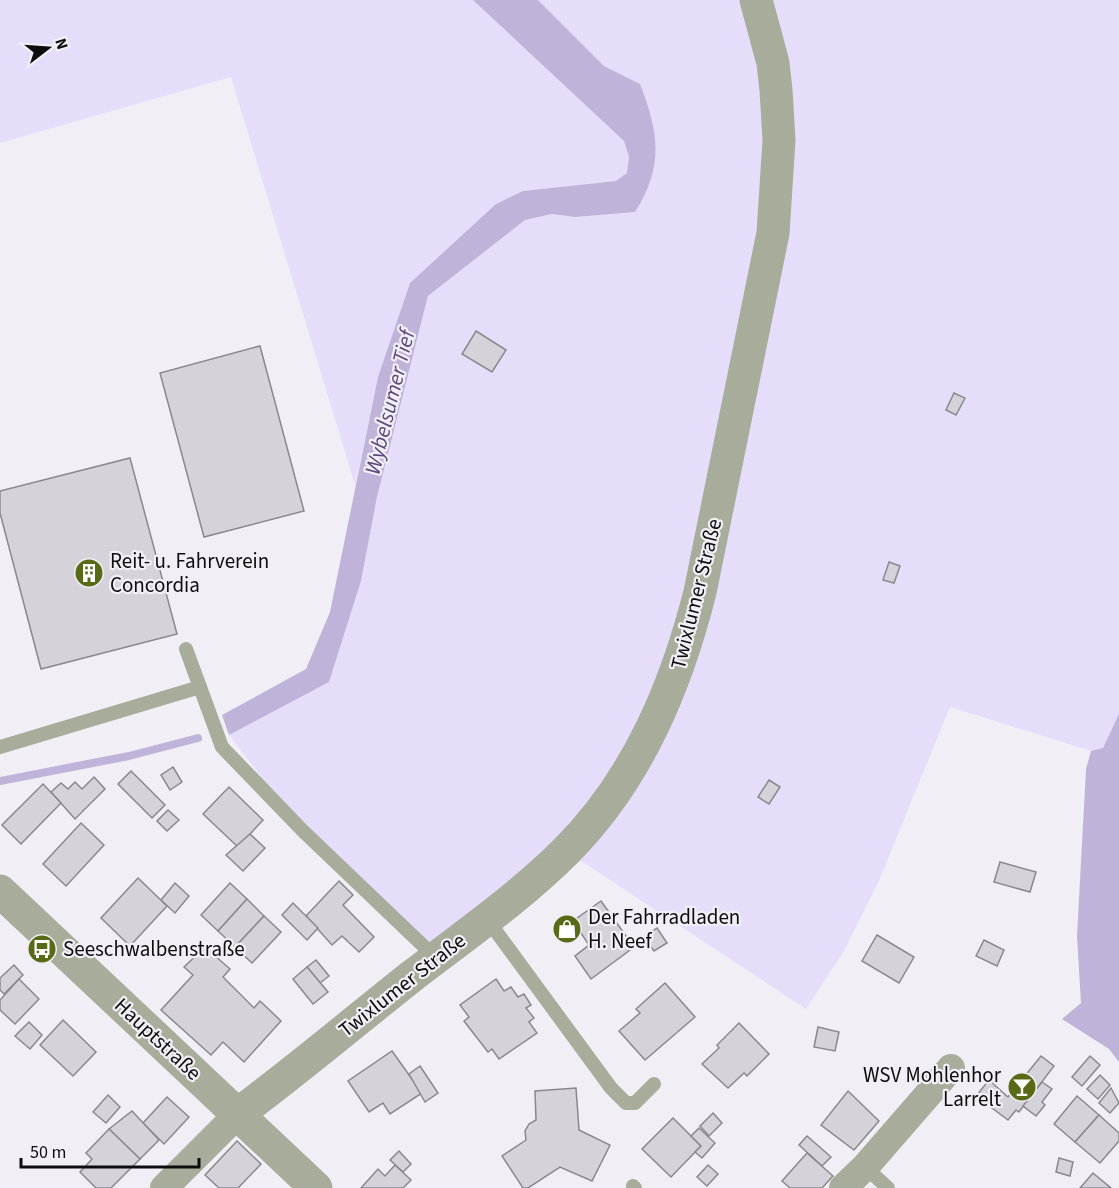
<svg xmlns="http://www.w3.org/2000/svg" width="1119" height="1188" font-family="'Source Sans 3',sans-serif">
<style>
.green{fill:#e6ddfa}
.water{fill:#bfb3d9}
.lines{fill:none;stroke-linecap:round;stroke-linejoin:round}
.stream{stroke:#bfb3d9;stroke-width:8}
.building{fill:#d5d3d9;stroke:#8a888e;stroke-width:1.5}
.service{stroke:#a7ac9b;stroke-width:14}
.minor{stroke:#a7ac9b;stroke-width:28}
.tertiary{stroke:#a7ac9b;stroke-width:33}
.labels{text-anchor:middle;stroke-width:4.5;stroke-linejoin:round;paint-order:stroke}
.poi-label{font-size:21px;fill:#0d0c0e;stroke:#f1eff5;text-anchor:start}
.street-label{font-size:21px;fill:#0d0c0e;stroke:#f1eff5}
.water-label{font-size:22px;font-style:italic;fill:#5a477a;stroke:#f1eff5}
</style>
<rect width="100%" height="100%" fill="#f1eff5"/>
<g class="green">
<polygon points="0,0 473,0 624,141 629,157 627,173 617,181 523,191 410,283 378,377 355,485 231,77 0,143"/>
<polygon points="538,0 1119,0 1119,714 1103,749 1091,751 950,707 878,883 844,951 806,1009 566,851 436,958 303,831 229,735 329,682 361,581 377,497 428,296 525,220 552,214 575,217 635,212 640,84 604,66"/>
</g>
<g class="water">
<path d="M473,0H538L604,66L640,84C659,133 664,166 635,212L575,217L552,214L525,220L428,296L377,497L361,581L329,682L229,735L222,715L306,669L330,612L378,377L410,283L496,204L523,191L616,181L627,173L629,157L624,141Z"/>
<polygon points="1119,714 1119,1062 1109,1049 1062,1019 1081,1003 1077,936 1086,769 1091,751 1103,748"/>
</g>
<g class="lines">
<polyline class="stream" points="0,781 129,756 198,738"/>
</g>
<g class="building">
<polygon points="476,331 506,350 492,372 462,354"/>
<polygon points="260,346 304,511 204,537 160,373"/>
<polygon points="954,393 965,398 956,415 946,410"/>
<polygon points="130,458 177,634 41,669 0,513 0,491"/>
<polygon points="889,562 900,566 894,583 883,580"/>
<polygon points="173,767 182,782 170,790 161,775"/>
<polygon points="131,771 165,805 152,818 118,784"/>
<polygon points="94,777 105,789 75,819 51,792 61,783 68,789 75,782 82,789"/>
<polygon points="769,780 780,787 769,804 758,797"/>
<polygon points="43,784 61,803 21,844 2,825"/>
<polygon points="229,787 263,820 238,847 203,814"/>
<polygon points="168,810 179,820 167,831 157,821"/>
<polygon points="81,823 104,845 66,886 43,864"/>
<polygon points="250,834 265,848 243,871 226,855"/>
<polygon points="1000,862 1036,872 1030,892 994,882"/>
<polygon points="138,878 167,906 130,946 101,918"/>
<polygon points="339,881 353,895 343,905 374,937 359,952 342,936 332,945 306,916"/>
<polygon points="175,883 189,896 175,913 161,900"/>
<polygon points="230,883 247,899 218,931 201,915"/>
<polygon points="247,899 264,916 235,947 218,931"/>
<polygon points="601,901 634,947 591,979 575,956 589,945 573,921"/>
<polygon points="293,903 318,928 307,940 282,915"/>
<polygon points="264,916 281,932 252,963 235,947"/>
<polygon points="657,928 667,943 654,951 644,937"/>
<polygon points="877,935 914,957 899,983 862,961"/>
<polygon points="984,940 1004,950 997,966 976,956"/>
<polygon points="205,947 230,969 223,977 254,1008 260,1001 281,1021 244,1062 223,1042 211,1055 161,1010 193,975 184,967"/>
<polygon points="316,960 329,976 320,983 307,967"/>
<polygon points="14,965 23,975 4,994 0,990 0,978"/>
<polygon points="307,967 328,992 313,1004 293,979"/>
<polygon points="19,979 39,999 15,1024 0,1010 0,1000"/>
<polygon points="496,979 504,991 511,987 518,997 524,994 531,1005 526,1008 534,1018 529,1022 537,1033 499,1059 492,1049 488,1052 464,1021 469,1017 460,1005"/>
<polygon points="665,983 695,1017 645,1060 619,1031 640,1013 636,1009"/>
<polygon points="63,1020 96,1052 73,1076 40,1045"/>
<polygon points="29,1022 42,1035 30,1049 15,1036"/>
<polygon points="739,1023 769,1054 747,1076 744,1073 728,1088 702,1064 719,1048 717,1045"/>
<polygon points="818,1027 839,1032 835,1051 814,1047"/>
<polygon points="392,1051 422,1093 390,1114 383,1103 369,1112 348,1081"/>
<polygon points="1041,1056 1054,1066 1019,1112 1016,1110 1008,1120 976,1096 989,1080 1008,1097"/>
<polygon points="1090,1056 1100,1065 1082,1086 1072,1077"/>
<polygon points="420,1066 438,1093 425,1102 409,1074"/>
<polygon points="1100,1075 1110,1085 1098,1099 1087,1089"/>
<polygon points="1042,1082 1052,1089 1042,1102 1045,1105 1036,1116 1023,1106"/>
<polygon points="576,1088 579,1130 610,1145 592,1181 560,1167 528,1188 523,1188 502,1156 526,1140 525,1131 529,1124 536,1120 535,1091"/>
<polygon points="1111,1088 1119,1103 1110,1113 1099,1103"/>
<polygon points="848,1091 879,1121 854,1150 821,1125"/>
<polygon points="108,1095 120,1107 106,1123 93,1112"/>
<polygon points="1077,1096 1099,1115 1075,1142 1054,1124"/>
<polygon points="167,1097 189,1117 164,1144 143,1123"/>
<polygon points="132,1111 159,1140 140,1159 109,1129"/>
<polygon points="713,1113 722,1123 709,1136 700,1126"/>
<polygon points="1099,1115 1119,1133 1119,1141 1100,1163 1075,1142"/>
<polygon points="673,1118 701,1146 671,1177 642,1149"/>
<polygon points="699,1128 715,1143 702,1158 695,1152 701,1146 691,1136"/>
<polygon points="109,1129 140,1159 111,1188 96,1188 80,1172 92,1159 86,1153"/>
<polygon points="807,1136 831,1157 822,1166 799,1145"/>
<polygon points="237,1141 261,1164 238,1188 219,1188 205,1175"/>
<polygon points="399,1151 411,1164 403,1172 390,1160"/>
<polygon points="807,1153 833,1176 822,1188 790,1188 782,1181"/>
<polygon points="1059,1158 1073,1162 1070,1176 1056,1172"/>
<polygon points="395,1165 411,1180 403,1188 361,1188 378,1169 385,1176"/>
<polygon points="708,1165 718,1174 707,1186 697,1177"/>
<polygon points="1093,1173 1111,1188 1080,1188"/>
</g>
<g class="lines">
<g class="service">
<polyline points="186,649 222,747 303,831 436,958"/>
<polyline points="0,747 200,687"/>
<polyline points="487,919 611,1088 626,1103 635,1103 654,1084"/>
<polyline points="865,1167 888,1188"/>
<polyline points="633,1186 635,1188"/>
</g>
<g class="minor">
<polyline points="164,1188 238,1114"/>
<polyline points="843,1188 865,1167 951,1068"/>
</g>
<g class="tertiary">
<polyline points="0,891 316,1188"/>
<path d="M238,1114C297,1070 354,1022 412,976C464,936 520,897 566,851C637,780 676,687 700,592L773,233L779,140L776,90L773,63L756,0"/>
</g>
</g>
<defs>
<g id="building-disc" transform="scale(1.5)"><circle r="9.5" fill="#586a16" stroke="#f1eff5"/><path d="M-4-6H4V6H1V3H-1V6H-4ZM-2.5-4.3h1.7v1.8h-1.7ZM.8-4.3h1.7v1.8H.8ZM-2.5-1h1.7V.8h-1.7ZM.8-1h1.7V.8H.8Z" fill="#fff"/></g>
<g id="shop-disc" transform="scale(1.5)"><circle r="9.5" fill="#586a16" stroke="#f1eff5"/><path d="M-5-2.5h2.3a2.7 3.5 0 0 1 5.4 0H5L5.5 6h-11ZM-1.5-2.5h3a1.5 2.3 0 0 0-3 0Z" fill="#fff"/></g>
<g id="bus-disc" transform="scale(1.5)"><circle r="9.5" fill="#586a16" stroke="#f1eff5"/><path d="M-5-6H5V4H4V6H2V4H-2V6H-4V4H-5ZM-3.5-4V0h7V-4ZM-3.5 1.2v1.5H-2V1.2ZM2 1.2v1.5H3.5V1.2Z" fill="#fff"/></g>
<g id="bar-disc" transform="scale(1.5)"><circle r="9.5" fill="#586a16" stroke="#f1eff5"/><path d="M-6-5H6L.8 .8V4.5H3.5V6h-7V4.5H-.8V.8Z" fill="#fff"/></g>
</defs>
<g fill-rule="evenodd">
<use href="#building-disc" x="89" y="573"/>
<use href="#shop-disc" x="567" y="929"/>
<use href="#bus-disc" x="42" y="949"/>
<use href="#bar-disc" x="1022" y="1087"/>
</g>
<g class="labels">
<g class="poi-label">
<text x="110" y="568">Reit- u. Fahrverein<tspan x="110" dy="24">Concordia</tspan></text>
<text x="588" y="924">Der Fahrradladen<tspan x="588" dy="24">H. Neef</tspan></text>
<text x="63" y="956">Seeschwalbenstraße</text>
<text x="1001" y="1082" text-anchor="end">WSV Mohlenhor<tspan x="1001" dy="24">Larrelt</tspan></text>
</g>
<g class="street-label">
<text transform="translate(696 594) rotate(-76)" y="7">Twixlumer Straße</text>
<text transform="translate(402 985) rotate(-38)" y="7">Twixlumer Straße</text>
<text transform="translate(158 1039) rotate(43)" y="7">Hauptstraße</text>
</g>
<g class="water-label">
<text transform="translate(389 402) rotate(-76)" y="8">Wybelsumer Tief</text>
</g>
</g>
<g transform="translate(48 48) rotate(73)" stroke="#f1eff5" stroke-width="4.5" paint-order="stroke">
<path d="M0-4.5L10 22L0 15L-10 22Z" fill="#0d0c0e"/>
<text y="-9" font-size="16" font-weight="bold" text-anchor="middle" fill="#0d0c0e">N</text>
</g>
<path d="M21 1158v9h178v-9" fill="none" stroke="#0d0c0e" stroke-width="3"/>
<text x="30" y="1158" font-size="18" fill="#0d0c0e" stroke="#f1eff5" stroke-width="4.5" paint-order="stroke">50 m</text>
</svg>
